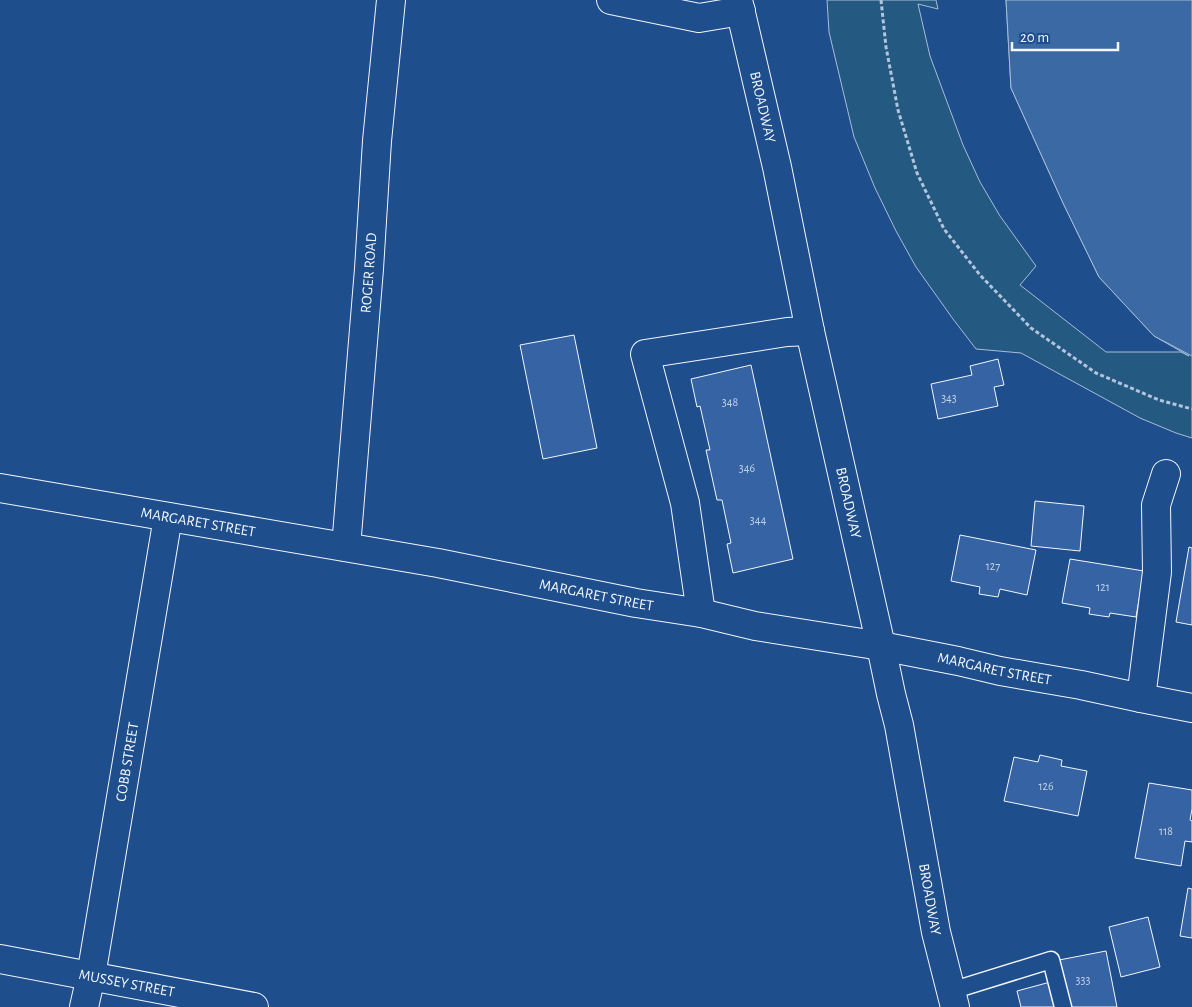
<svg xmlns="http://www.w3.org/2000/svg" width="1192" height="1007" font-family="'Alegreya Sans',sans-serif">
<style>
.green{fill:#245a82;stroke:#a8bbd7}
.water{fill:#3b69a3;stroke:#a8bbd7}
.building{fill:#3563a3;stroke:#f2f6ff}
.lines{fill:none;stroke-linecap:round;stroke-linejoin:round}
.service-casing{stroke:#f2f6ff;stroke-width:19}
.minor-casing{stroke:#f2f6ff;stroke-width:30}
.secondary-casing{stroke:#f2f6ff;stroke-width:30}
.path{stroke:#b3c4dc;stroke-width:3;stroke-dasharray:4 2.5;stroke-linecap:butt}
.service{stroke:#1f4e8c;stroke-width:16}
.minor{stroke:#1f4e8c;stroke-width:28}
.secondary{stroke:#1f4e8c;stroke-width:28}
.labels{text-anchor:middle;stroke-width:4;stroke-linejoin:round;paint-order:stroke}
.number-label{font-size:12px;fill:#c3d1e8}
.street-label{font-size:15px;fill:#f2f6ff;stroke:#1f4e8c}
</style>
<rect width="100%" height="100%" fill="#1f4e8c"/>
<polygon class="green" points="827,0 936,0 938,9 918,4 930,56 963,145 980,182 1000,216 1036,266 1020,285 1106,352 1181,352 1189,356 1154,336 1099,277 1063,203 1011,88 1006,0 1192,0 1192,438 1176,433 1140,418 1021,353 976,349 953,319 916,267 896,231 875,188 854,137 829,32"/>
<polygon class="water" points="1006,0 1192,0 1192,356 1154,336 1099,277 1063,203 1011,88"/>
<g class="building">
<polygon points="574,335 597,448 543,459 520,345"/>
<polygon points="998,359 1004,385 994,387 998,406 938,419 931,384 972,375 970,366"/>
<polygon points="751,365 793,559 733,573 727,544 731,543 722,500 717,500 706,450 710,450 700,406 697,407 691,379"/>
<polygon points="1035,501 1084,506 1080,551 1031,546"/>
<polygon points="960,535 1036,550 1027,595 1000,589 998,597 979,594 980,587 951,581"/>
<polygon points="1189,547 1192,548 1192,625 1176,622"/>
<polygon points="1070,559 1144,571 1136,617 1110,613 1109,617 1089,614 1090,608 1062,603"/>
<polygon points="1040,755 1062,760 1061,766 1087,771 1078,816 1004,801 1014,757 1038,762"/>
<polygon points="1149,783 1192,790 1192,809 1190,820 1192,821 1192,842 1185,841 1181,866 1135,858"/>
<polygon points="1188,888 1192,889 1192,938 1180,936"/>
<polygon points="1148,917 1160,967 1121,977 1109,927"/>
<polygon points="1106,951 1117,1007 1069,1007 1059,960"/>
<polygon points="1054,981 1060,1007 1021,1007 1017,991"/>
</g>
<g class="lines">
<g class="service-casing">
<polyline id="service" points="951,991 1051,960 1063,1007"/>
</g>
<g class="minor-casing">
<g id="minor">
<polyline points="611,0 699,18 741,11"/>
<path id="s1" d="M0,488L438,563L636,603L701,613L755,626L881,646L958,661L1000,671L1081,685L1141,698L1192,708"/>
<path id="s2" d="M346,547L369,269L377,141L391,0"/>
<polyline points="701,613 685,503 645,354 787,332 810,331"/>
<polyline points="1141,698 1157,572 1156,505 1166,474"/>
<path id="s3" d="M0,959L254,1007"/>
<path id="s4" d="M84,1007L91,976L168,517"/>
</g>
</g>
<g class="secondary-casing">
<g id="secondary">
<path id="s5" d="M738,0L777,167L810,331L881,646L891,694L899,725L936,932L955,1007"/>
</g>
</g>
<polyline class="path" points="881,0 886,47 898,110 917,173 944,229 980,275 1031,328 1096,373 1159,400 1192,409"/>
<use href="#service" class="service"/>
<use href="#minor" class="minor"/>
<use href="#secondary" class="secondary"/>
</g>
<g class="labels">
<g class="number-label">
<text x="949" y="402">343</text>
<text x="730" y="406">348</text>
<text x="747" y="472">346</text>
<text x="758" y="524">344</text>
<text x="993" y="570">127</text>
<text x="1103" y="591">121</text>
<text x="1046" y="790">126</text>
<text x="1166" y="835">118</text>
<text x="1083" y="984">333</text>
</g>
<g class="street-label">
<text dy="5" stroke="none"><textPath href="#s5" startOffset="110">BROADWAY</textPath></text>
<text dy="5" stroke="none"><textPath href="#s2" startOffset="275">ROGER ROAD</textPath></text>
<text dy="5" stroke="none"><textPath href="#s5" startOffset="515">BROADWAY</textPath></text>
<text dy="5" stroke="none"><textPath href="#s1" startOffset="201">MARGARET STREET</textPath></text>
<text dy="5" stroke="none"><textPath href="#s1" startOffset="606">MARGARET STREET</textPath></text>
<text dy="5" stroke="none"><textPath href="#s1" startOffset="1011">MARGARET STREET</textPath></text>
<text dy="5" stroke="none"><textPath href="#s4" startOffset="249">COBB STREET</textPath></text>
<text dy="5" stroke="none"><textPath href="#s5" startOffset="920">BROADWAY</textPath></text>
<text dy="5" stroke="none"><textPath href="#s3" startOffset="129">MUSSEY STREET</textPath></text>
</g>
</g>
<path d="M1012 42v8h106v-8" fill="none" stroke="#f2f6ff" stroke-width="2.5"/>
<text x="1020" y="42" font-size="15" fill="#f2f6ff" stroke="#1f4e8c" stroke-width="4" paint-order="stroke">20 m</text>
</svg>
